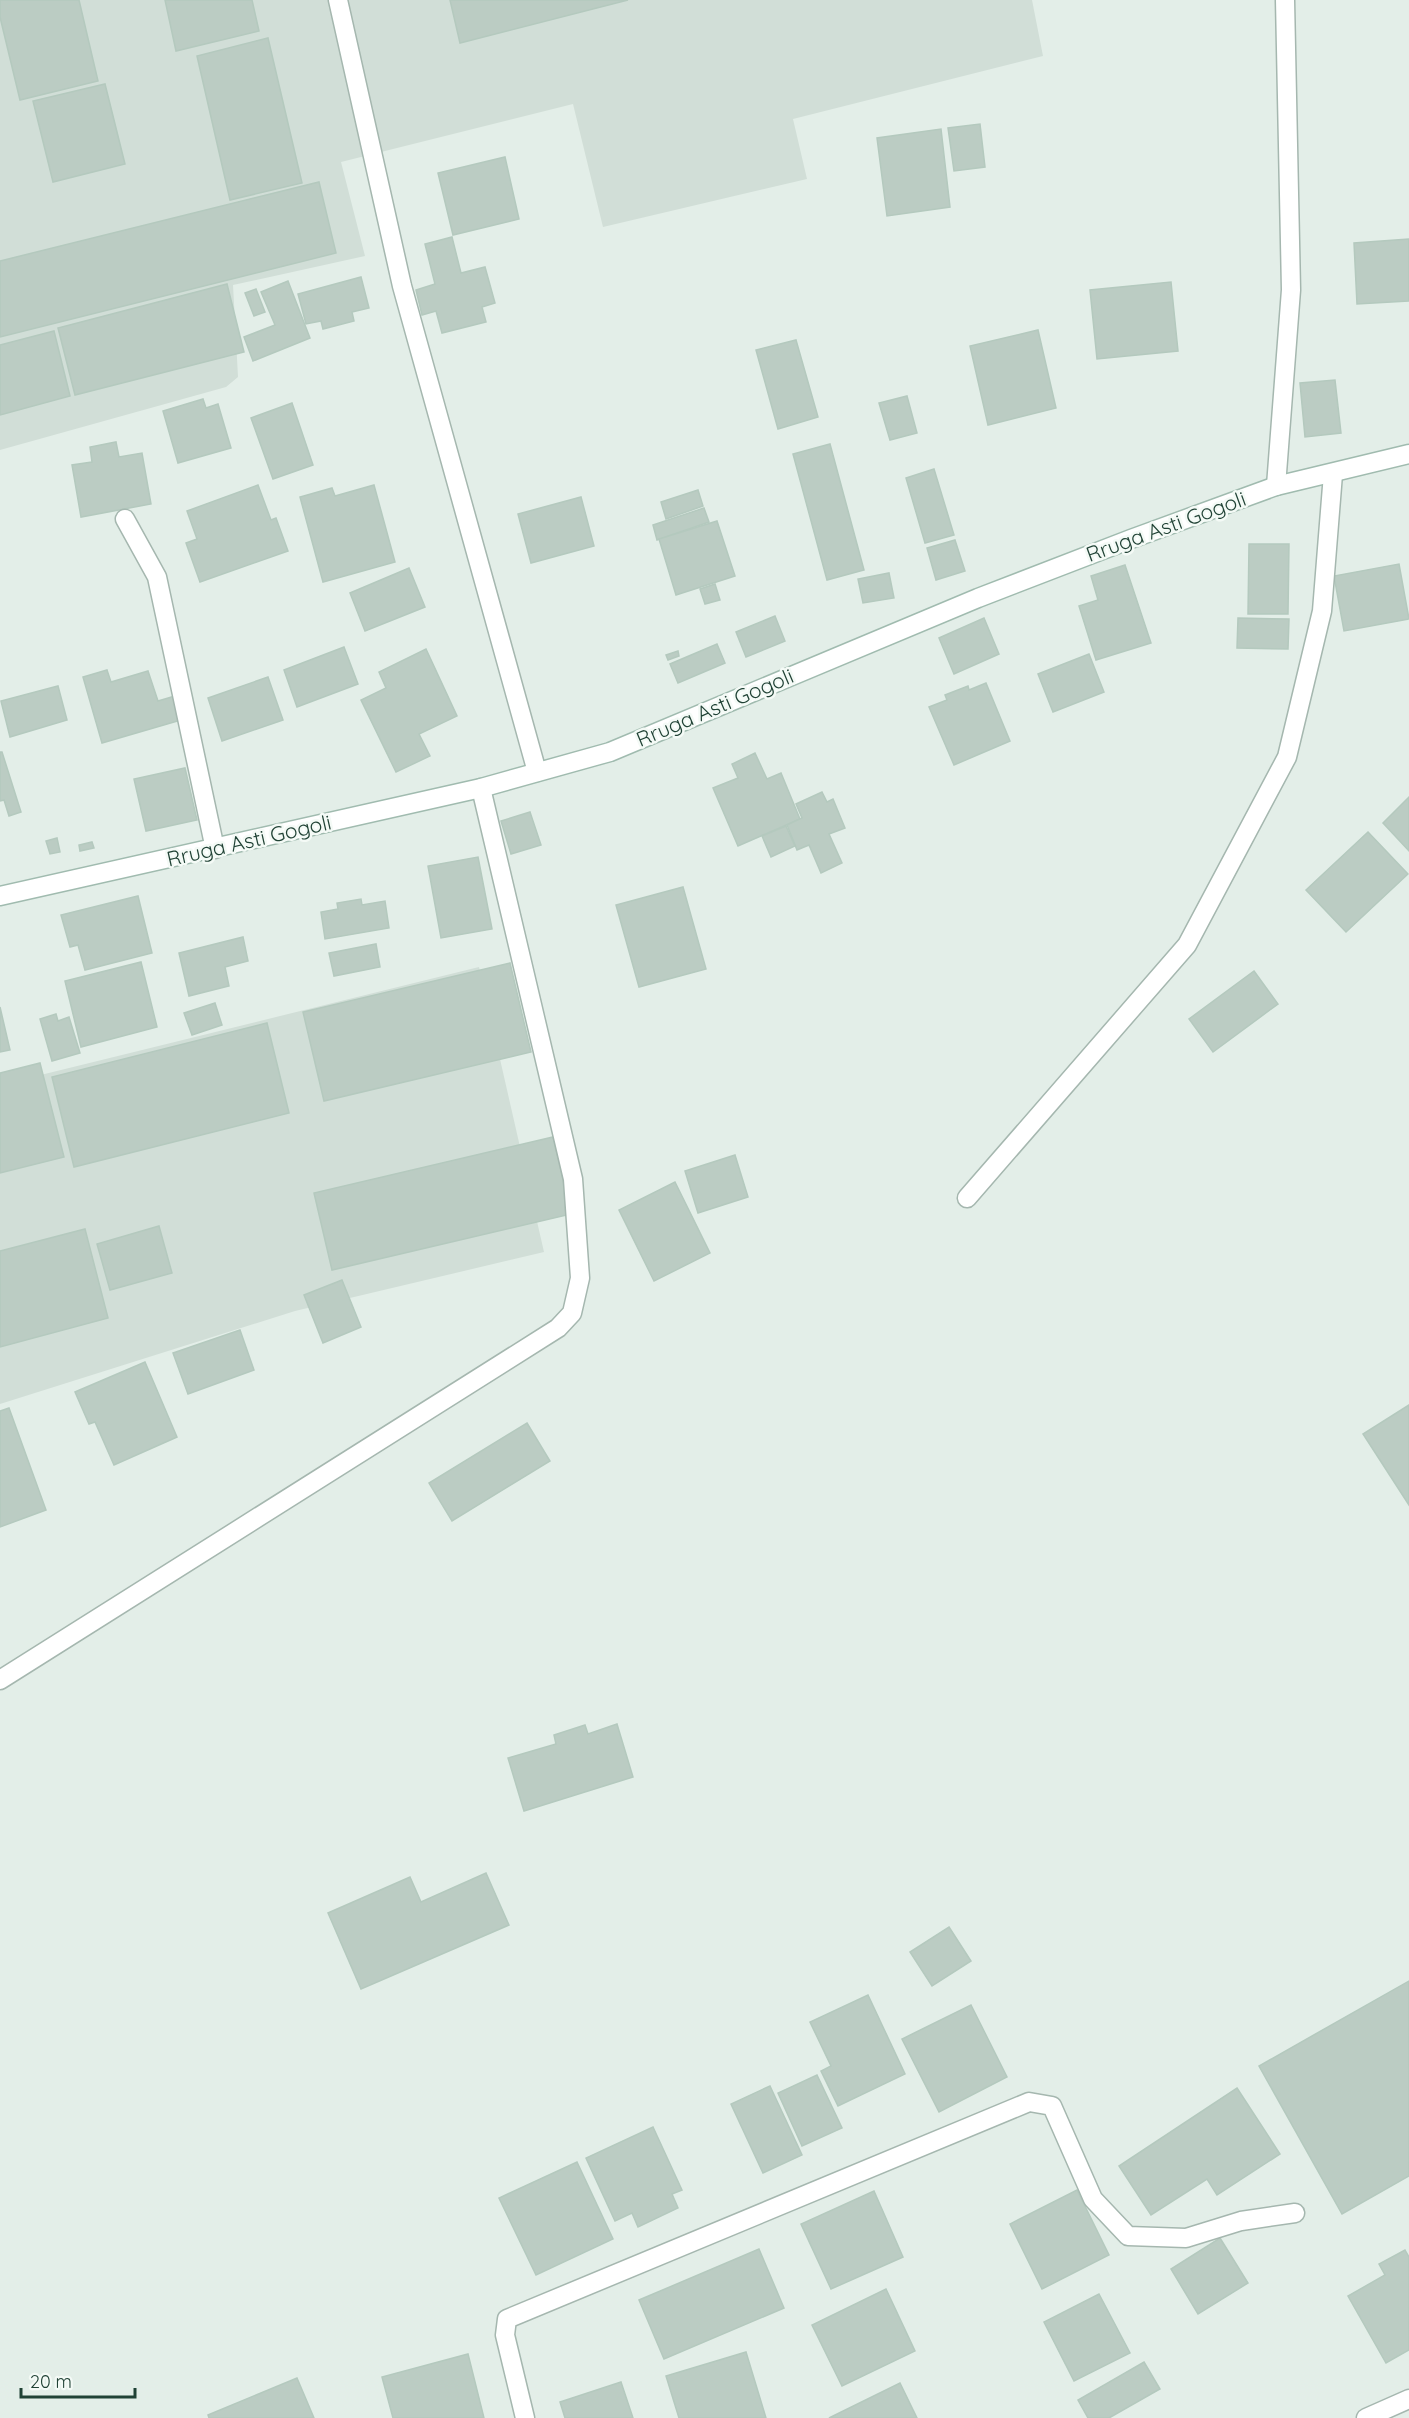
<svg xmlns="http://www.w3.org/2000/svg" width="1409" height="2418" font-family="Quicksand,sans-serif">
<style>
.built{fill:#d1ded7}
.building{fill:#bbccc3;stroke:#b4c9be;stroke-width:1.5}
.lines{fill:none;stroke-linecap:round;stroke-linejoin:round}
.street-casing{stroke:#a5b7af;stroke-width:21}
.secondary-casing{stroke:#a0bbaf;stroke-width:21}
.street{stroke:#fff;stroke-width:18}
.secondary{stroke:#fff;stroke-width:18}
.labels{text-anchor:middle;stroke-width:5;stroke-linejoin:round;paint-order:stroke}
.street-label{font-size:21px;fill:#204235;stroke:#f4faf6}
</style>
<rect width="100%" height="100%" fill="#e3eee8"/>
<g class="built">
<polygon points="0,0 1032,0 1043,56 793,119 807,179 603,227 573,104 341,162 365,256 233,285 238,377 226,387 0,450"/>
<polygon points="479,967 544,1252 295,1311 0,1404 0,1085"/>
</g>
<g class="building">
<polygon points="0,0 79,0 98,81 20,100 0,17"/>
<polygon points="165,0 252,0 259,31 176,51"/>
<polygon points="450,0 628,0 460,43"/>
<polygon points="268,38 302,183 230,200 197,56"/>
<polygon points="105,84 125,164 53,182 33,101"/>
<polygon points="980,124 985,167 954,171 948,128"/>
<polygon points="941,129 950,207 887,216 877,138"/>
<polygon points="505,157 519,219 453,235 438,173"/>
<polygon points="319,182 336,253 0,337 0,261"/>
<polygon points="452,237 461,273 485,267 495,303 482,307 486,322 442,333 436,311 422,315 416,290 435,284 425,244"/>
<polygon points="1409,239 1409,301 1357,304 1354,243"/>
<polygon points="361,277 369,308 352,312 354,321 323,329 321,321 306,324 298,294"/>
<polygon points="288,281 310,338 253,361 244,337 275,325 261,292"/>
<polygon points="1171,282 1178,351 1097,359 1090,290"/>
<polygon points="227,284 244,352 75,395 58,328"/>
<polygon points="256,289 265,312 254,316 245,293"/>
<polygon points="1038,330 1056,408 988,425 970,346"/>
<polygon points="54,331 70,396 0,415 0,345"/>
<polygon points="796,340 818,417 778,429 756,350"/>
<polygon points="1335,380 1341,433 1305,437 1300,383"/>
<polygon points="907,396 917,433 890,440 879,403"/>
<polygon points="203,399 206,408 218,404 231,448 178,463 163,411"/>
<polygon points="292,403 313,465 273,479 251,418"/>
<polygon points="116,442 119,457 142,453 151,504 81,517 72,465 92,462 90,447"/>
<polygon points="830,444 864,570 827,580 793,454"/>
<polygon points="934,469 954,535 925,543 906,478"/>
<polygon points="258,485 271,520 276,518 288,551 200,582 186,543 197,539 187,511"/>
<polygon points="374,485 395,562 323,582 300,497 332,488 335,496"/>
<polygon points="698,490 703,506 666,519 661,502"/>
<polygon points="581,497 594,546 531,563 518,514"/>
<polygon points="704,508 709,522 657,540 653,525"/>
<polygon points="717,521 735,576 676,595 659,539"/>
<polygon points="955,540 965,571 936,580 927,548"/>
<polygon points="1249,544 1289,544 1288,614 1248,614"/>
<polygon points="1399,564 1409,619 1344,631 1334,576"/>
<polygon points="1125,565 1151,643 1096,660 1079,606 1098,600 1091,576"/>
<polygon points="409,568 425,607 365,631 350,593"/>
<polygon points="889,573 894,598 863,603 858,579"/>
<polygon points="715,584 720,600 705,604 700,589"/>
<polygon points="775,616 785,641 746,657 736,632"/>
<polygon points="984,618 999,654 954,674 939,638"/>
<polygon points="1238,618 1289,619 1288,649 1237,648"/>
<polygon points="717,644 725,663 678,683 670,664"/>
<polygon points="344,647 358,684 297,707 284,670"/>
<polygon points="426,649 457,716 419,734 430,756 396,772 361,700 386,688 379,672"/>
<polygon points="678,651 679,656 668,660 666,655"/>
<polygon points="1089,654 1104,692 1053,712 1038,674"/>
<polygon points="107,670 111,682 148,671 158,701 175,696 181,720 102,743 83,677"/>
<polygon points="268,677 283,720 222,741 208,698"/>
<polygon points="986,683 1010,741 954,765 929,707 947,700 945,695 968,686 969,690"/>
<polygon points="58,686 67,720 10,737 1,701"/>
<polygon points="0,752 2,752 21,812 9,816 4,800 0,801"/>
<polygon points="755,753 767,779 781,773 800,819 738,846 713,788 738,778 732,764"/>
<polygon points="185,768 197,820 146,831 134,779"/>
<polygon points="822,792 827,802 833,799 845,828 829,834 842,863 821,873 809,845 797,850 787,825 802,818 796,804"/>
<polygon points="1409,797 1409,851 1383,823"/>
<polygon points="530,812 541,845 511,854 501,821"/>
<polygon points="786,826 795,846 771,857 762,836"/>
<polygon points="1368,832 1408,874 1346,932 1306,890"/>
<polygon points="57,838 60,852 50,854 46,841"/>
<polygon points="92,842 94,848 80,851 79,845"/>
<polygon points="478,857 492,929 441,938 428,866"/>
<polygon points="683,887 706,969 639,987 616,905"/>
<polygon points="138,896 152,953 85,970 78,945 70,947 61,915"/>
<polygon points="361,899 362,905 385,901 389,928 325,939 321,912 338,909 337,903"/>
<polygon points="243,937 248,961 225,967 229,986 189,996 179,953"/>
<polygon points="376,944 380,967 334,976 329,953"/>
<polygon points="141,962 157,1027 81,1047 65,981"/>
<polygon points="510,963 531,1052 324,1101 303,1012"/>
<polygon points="1254,971 1278,1004 1213,1052 1189,1019"/>
<polygon points="215,1003 222,1025 192,1035 184,1013"/>
<polygon points="0,1007 10,1050 0,1052"/>
<polygon points="56,1014 58,1021 69,1017 80,1053 52,1061 40,1019"/>
<polygon points="267,1023 289,1113 74,1167 52,1077"/>
<polygon points="40,1063 64,1157 0,1173 0,1073"/>
<polygon points="553,1137 571,1214 332,1270 314,1193"/>
<polygon points="735,1155 748,1197 698,1213 685,1171"/>
<polygon points="675,1182 710,1253 654,1281 619,1210"/>
<polygon points="159,1226 172,1273 110,1290 97,1244"/>
<polygon points="85,1229 108,1318 0,1347 0,1251"/>
<polygon points="342,1280 361,1327 323,1343 304,1295"/>
<polygon points="240,1330 254,1370 188,1394 173,1353"/>
<polygon points="145,1362 177,1437 114,1465 95,1422 89,1424 75,1392"/>
<polygon points="1409,1405 1409,1505 1363,1434"/>
<polygon points="9,1408 46,1510 0,1527 0,1411"/>
<polygon points="527,1423 550,1461 452,1521 429,1483"/>
<polygon points="617,1724 633,1777 524,1811 508,1758 556,1744 554,1735 585,1725 588,1734"/>
<polygon points="486,1873 509,1925 361,1989 328,1913 410,1877 421,1902"/>
<polygon points="949,1927 971,1961 932,1986 910,1952"/>
<polygon points="1409,1981 1409,2176 1342,2214 1259,2066"/>
<polygon points="868,1995 905,2074 838,2106 821,2071 831,2066 810,2022"/>
<polygon points="971,2005 1007,2077 939,2112 902,2039"/>
<polygon points="817,2075 842,2128 802,2146 778,2093"/>
<polygon points="770,2086 802,2155 763,2173 731,2104"/>
<polygon points="1237,2088 1280,2154 1217,2195 1207,2179 1151,2215 1119,2166"/>
<polygon points="653,2127 682,2190 672,2194 678,2208 638,2227 632,2213 615,2221 586,2158"/>
<polygon points="577,2162 613,2239 536,2275 499,2198"/>
<polygon points="1077,2190 1109,2255 1042,2289 1010,2224"/>
<polygon points="874,2191 903,2257 831,2289 801,2224"/>
<polygon points="1220,2238 1248,2283 1198,2314 1171,2269"/>
<polygon points="759,2249 784,2308 664,2359 639,2300"/>
<polygon points="1405,2250 1409,2257 1409,2350 1386,2363 1348,2296 1385,2275 1379,2264"/>
<polygon points="886,2289 915,2351 842,2386 812,2325"/>
<polygon points="1099,2294 1130,2353 1074,2381 1044,2322"/>
<polygon points="746,2352 766,2418 679,2418 666,2376"/>
<polygon points="468,2354 484,2418 393,2418 382,2377"/>
<polygon points="1144,2362 1160,2389 1109,2418 1088,2418 1078,2400"/>
<polygon points="297,2378 314,2418 209,2418 208,2415"/>
<polygon points="621,2382 633,2418 565,2418 560,2402"/>
<polygon points="900,2383 917,2418 829,2418"/>
</g>
<g class="lines">
<g class="street-casing">
<g id="street">
<polyline points="338,0 402,286 537,772"/>
<polyline points="1276,486 1291,290 1285,0"/>
<polyline points="125,519 157,577 215,849"/>
<polyline points="967,1198 1187,945 1287,757 1322,611 1333,474"/>
<polyline points="0,1680 558,1328 572,1313 580,1278 573,1179 481,788"/>
<polyline points="525,2418 505,2335 507,2319 1029,2102 1052,2106 1093,2199 1128,2236 1186,2238 1241,2221 1295,2213"/>
<polyline points="1366,2418 1409,2399"/>
</g>
</g>
<g class="secondary-casing">
<polyline id="secondary" points="0,896 481,788 610,752 978,598 1131,539 1276,486 1409,454"/>
</g>
<use href="#street" class="street"/>
<use href="#secondary" class="secondary"/>
</g>
<g class="labels">
<g class="street-label">
<text transform="translate(1166 527) rotate(-20)" y="7">Rruga Asti Gogoli</text>
<text transform="translate(715 708) rotate(-23)" y="7">Rruga Asti Gogoli</text>
<text transform="translate(249 841) rotate(-13)" y="7">Rruga Asti Gogoli</text>
</g>
</g>
<path d="M21 2388v9h114v-9" fill="none" stroke="#204235" stroke-width="3"/>
<text x="30" y="2388" font-size="18" fill="#204235" stroke="#f4faf6" stroke-width="4.5" paint-order="stroke">20 m</text>
</svg>
